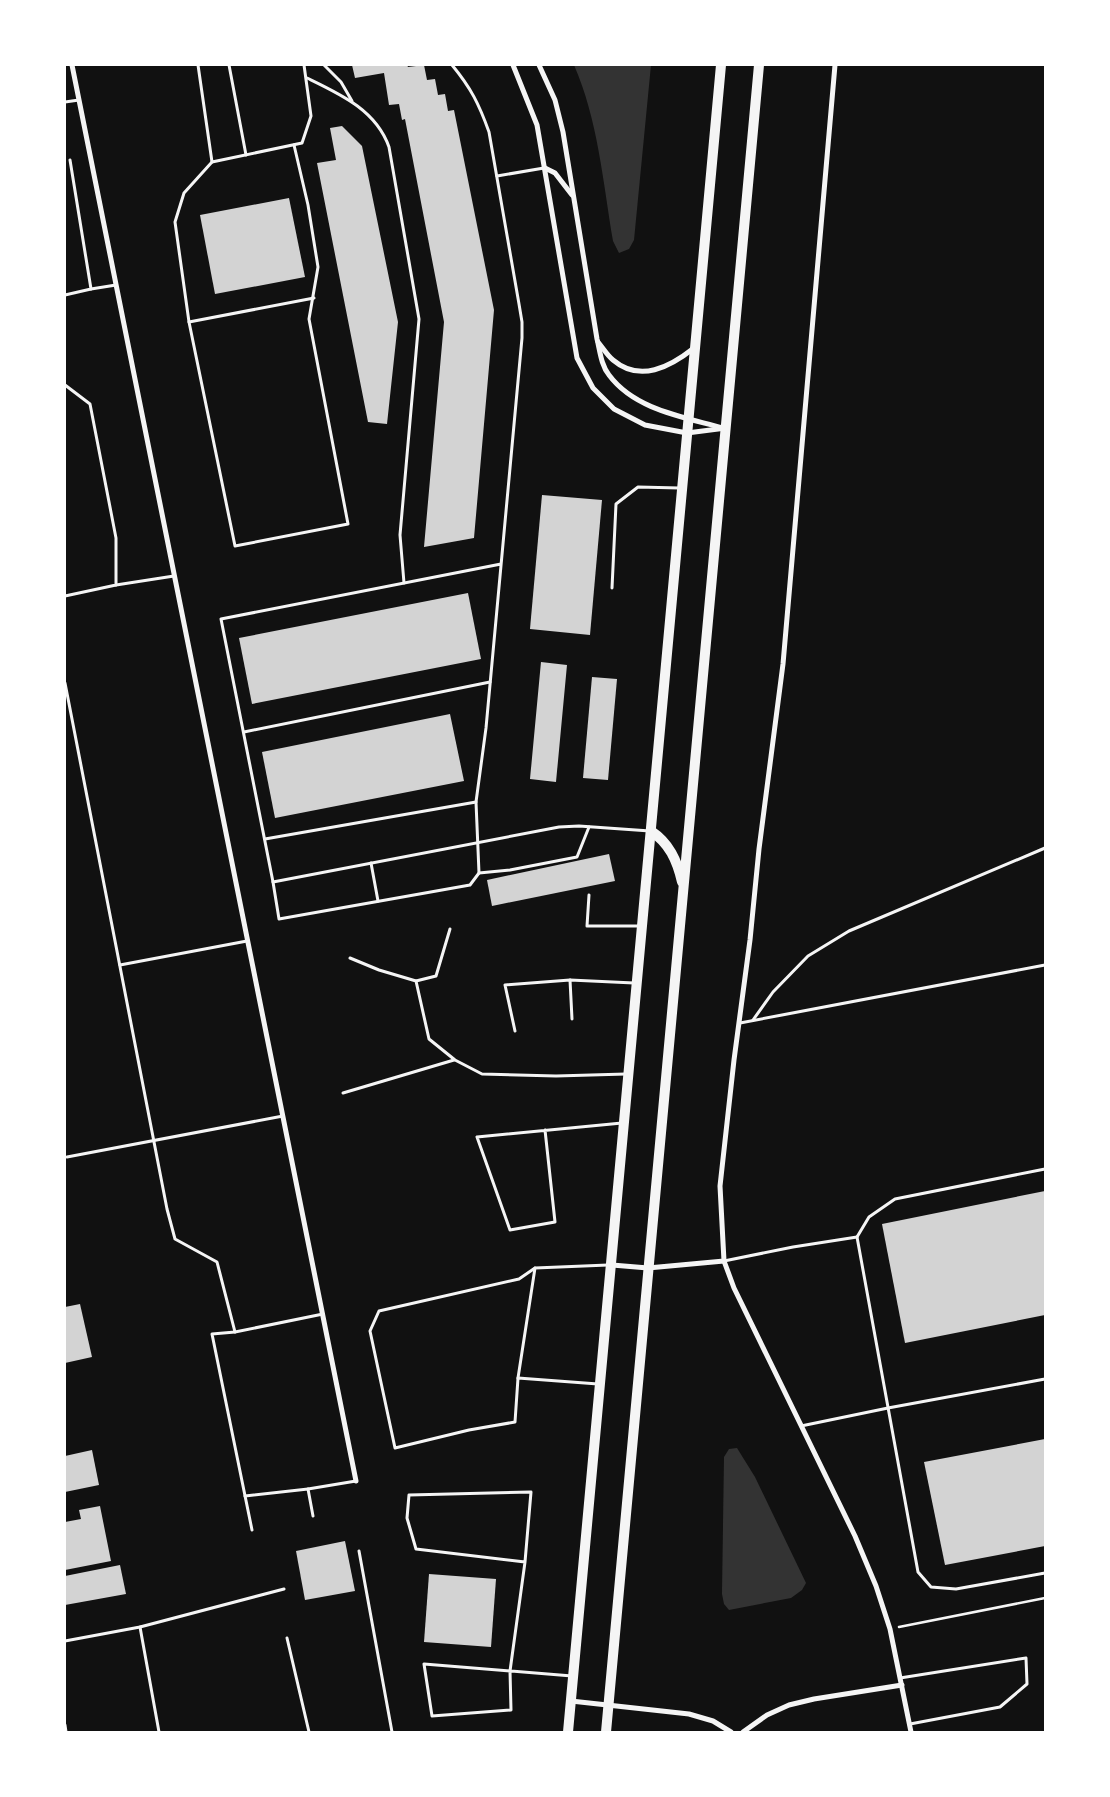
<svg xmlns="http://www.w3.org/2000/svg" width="1110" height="1797" font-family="'Exo 2',sans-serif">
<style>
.water{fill:#333}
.building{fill:#d3d3d3}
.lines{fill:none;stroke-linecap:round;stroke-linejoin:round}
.path{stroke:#f5f5f5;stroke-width:2.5}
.service{stroke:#f5f5f5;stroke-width:3}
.minor{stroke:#f5f5f5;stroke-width:5}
.primary{stroke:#f5f5f5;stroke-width:10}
</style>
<rect width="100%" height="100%" fill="#111"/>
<g class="water">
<path d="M574,65H651L634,240L629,249L619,253L613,241C603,182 598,120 574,65Z"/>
<polygon points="737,1448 755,1477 806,1583 802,1590 791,1598 729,1610 724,1604 722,1594 724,1457 729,1449"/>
</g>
<g class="building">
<polygon points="352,65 407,65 408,67 424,65 427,80 435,79 438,95 445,94 448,111 454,110 494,310 474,538 424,547 444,322 405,119 402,120 399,104 389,105 384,73 355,78"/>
<polygon points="342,126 362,146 398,322 387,424 368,422 317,163 336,160 330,128"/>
<polygon points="289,198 305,277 215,294 200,215"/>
<polygon points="542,495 602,500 590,635 530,629"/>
<polygon points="468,593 481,659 252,704 239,638"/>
<polygon points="541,662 567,665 556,782 530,779"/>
<polygon points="592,677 617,679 608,780 583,778"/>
<polygon points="450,714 464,781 275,818 262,752"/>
<polygon points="609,854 615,881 492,906 487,880"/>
<polygon points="1045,1191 1045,1315 905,1343 882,1224"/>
<polygon points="80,1304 92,1357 65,1363 65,1307"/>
<polygon points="1045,1439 1045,1546 945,1565 924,1462"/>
<polygon points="92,1450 99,1485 65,1492 65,1456"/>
<polygon points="100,1506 111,1561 65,1570 65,1522 81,1519 79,1510"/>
<polygon points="345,1541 355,1591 305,1600 296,1551"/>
<polygon points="120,1565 126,1594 65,1605 65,1576"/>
<polygon points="429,1574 496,1579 491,1647 424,1642"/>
</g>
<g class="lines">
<polyline class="path" points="899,1627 1045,1598"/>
<g class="service">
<polyline points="198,65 212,162 302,143 311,116 304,65"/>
<polyline points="229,65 246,155"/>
<polyline points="324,65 341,82 352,101"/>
<path d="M452,65C471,88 479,104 489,132L519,304L522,322V338L486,728L476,802L479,873L470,885L279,919L273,882L221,619L501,564"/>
<path d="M307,78C340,94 376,110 389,147L419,319L400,535L404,583"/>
<polyline points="65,102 79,100"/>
<polyline points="212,162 184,193 175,222 189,322 235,546 348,524 309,319 318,267 308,205 294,145"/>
<polyline points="497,176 544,168"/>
<polyline points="91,289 116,285"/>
<polyline points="65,295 91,289 70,160"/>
<polyline points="189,322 314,298"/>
<polyline points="65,385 90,404 116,538 116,585 65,596"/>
<polyline points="116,585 174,576"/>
<polyline points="612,588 616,504 638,487 679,488"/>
<polyline points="65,683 167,1209 175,1239 217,1262 235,1332 212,1334 252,1530"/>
<polyline points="244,732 490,682"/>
<polyline points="265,839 476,802"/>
<polyline points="371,863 378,901"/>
<polyline points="479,873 510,870 577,857 589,827"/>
<polyline points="273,882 559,827 579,826 650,831"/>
<polyline points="589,895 587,926 639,926"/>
<polyline points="350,958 379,970 416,981 429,1039 455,1060 482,1074 556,1076 626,1074"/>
<polyline points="120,965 247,941"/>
<polyline points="570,980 572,1019"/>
<polyline points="416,981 436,976 450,929"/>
<polyline points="753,1020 773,992 808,956 849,931 1045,848"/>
<polyline points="740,1023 1045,965"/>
<polyline points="515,1031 505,985 570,980 634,983"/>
<polyline points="343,1093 454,1060"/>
<polyline points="545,1130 555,1222 510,1230 477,1137 622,1123"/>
<polyline points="67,1157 283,1116"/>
<polyline points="857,1237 869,1217 895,1199 1045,1169"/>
<polyline points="724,1261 793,1247 857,1237 918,1572 931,1587 956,1589 1045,1573"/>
<polyline points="535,1268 519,1279 379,1311 370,1331 395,1448 469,1430 515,1422 518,1378 598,1384"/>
<polyline points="235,1332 323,1314"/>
<polyline points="518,1378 535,1268 608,1265"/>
<polyline points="801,1426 888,1408 1045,1379"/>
<polyline points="308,1489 356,1481"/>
<polyline points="245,1496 308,1489 313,1516"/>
<polyline points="359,1551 392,1732"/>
<polyline points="525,1562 416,1549 407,1518 409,1495 531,1492 525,1562 510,1671 511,1710 432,1716 424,1664 572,1676"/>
<polyline points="140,1627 159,1732"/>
<polyline points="287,1638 309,1732"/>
<polyline points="65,1641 140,1627 284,1589"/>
<polyline points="900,1678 1026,1658 1027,1684 1000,1707 910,1724"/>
<polyline points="65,1725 66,1732"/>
</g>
<g class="minor">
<polyline points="72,65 356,1481"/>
<polyline points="513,65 537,125 577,358 593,388 614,409 645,425 687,433 726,428"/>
<path d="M539,65L555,100L563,132L597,339C600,351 601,365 609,375C635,410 684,417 723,428"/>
<polyline points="545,168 555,173 572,195"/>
<path d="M598,342C603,348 607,355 613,360C640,383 670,367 694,348"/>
<polyline points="724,1261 734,1288 855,1536 876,1586 890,1629 911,1732"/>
<polyline points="612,1265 648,1268 724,1261 720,1186 734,1060 750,940 759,849 783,664 835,65"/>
<polyline points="571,1701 689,1714 713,1721 731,1732"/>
<polyline points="743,1732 767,1715 789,1705 814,1699 902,1685"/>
</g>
<g class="primary">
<path d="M651,831C669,843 677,860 682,882"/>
<polyline points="568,1732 721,65"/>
<polyline points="606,1732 759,65"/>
</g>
</g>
<rect width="1110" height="1797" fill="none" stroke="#ffffff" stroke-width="132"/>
</svg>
